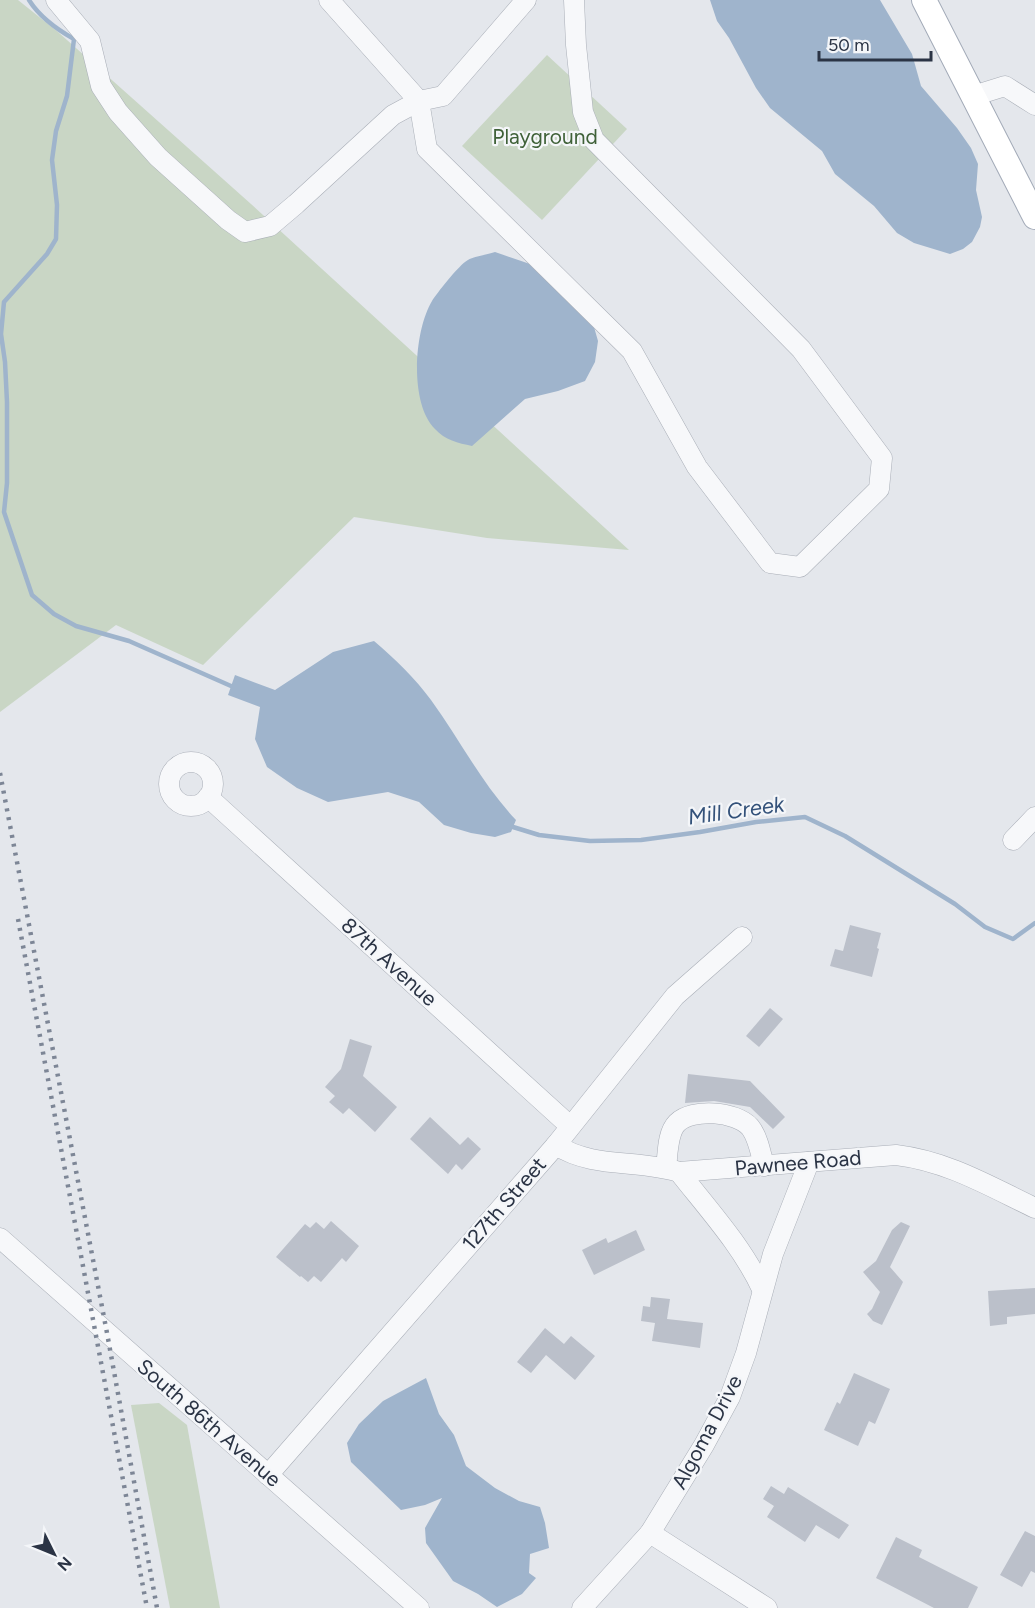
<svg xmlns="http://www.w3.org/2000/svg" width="1035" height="1608" font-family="Figtree,sans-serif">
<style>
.green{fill:#c9d6c5}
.water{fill:#9fb4cc}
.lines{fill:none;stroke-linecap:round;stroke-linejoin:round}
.stream{stroke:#9fb4cc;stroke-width:4.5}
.building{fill:#bbc0ca}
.minor-casing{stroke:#a9aeb7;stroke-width:21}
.major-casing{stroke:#a3abb8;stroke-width:26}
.minor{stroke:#f7f8fa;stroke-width:20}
.major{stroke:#fff;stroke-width:24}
.rail{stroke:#7d8696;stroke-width:4.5;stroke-dasharray:3 6;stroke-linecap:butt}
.labels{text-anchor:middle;stroke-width:4.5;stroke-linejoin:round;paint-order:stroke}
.park-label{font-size:21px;fill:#3f6138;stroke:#f4f6f9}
.street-label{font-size:21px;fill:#2b3445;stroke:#f4f6f9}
.water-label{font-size:22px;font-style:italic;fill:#34527a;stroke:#f4f6f9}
</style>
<rect width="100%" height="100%" fill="#e4e7ec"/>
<g class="green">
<polygon points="0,0 18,0 58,32 251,204 629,550 487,538 354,517 203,665 116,625 0,712"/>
<polygon points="547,55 627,129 542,220 462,146"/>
<polygon points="159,1403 187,1425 220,1608 170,1608 131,1405"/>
</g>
<g class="water">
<polygon points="710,0 880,0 912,54 921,86 957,128 971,148 978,164 976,190 982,217 980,227 972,242 963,249 950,254 914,243 897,233 874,206 835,174 822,151 770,108 756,88 729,38 717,21"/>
<path d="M495,252L530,264L565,293L592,320L598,341L595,362L585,381L558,391L525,399L472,446C458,443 445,440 435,429C409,403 414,331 432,301C437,293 457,268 465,262C472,256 487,255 495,252Z"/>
<path d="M374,641C395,659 415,678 431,700C460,740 482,784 516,820L511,832L495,837L471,833L444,825L419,802L388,792L328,802L297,788L267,767L255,739L260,707L228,695L235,675L275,690L333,652Z"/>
<polygon points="426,1378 439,1414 454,1435 466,1466 495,1488 519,1501 540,1507 545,1523 549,1548 530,1554 529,1573 536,1578 522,1594 497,1607 478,1594 453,1581 426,1543 425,1528 442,1498 425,1505 401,1510 351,1462 347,1443 359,1424 383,1401"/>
</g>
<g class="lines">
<g class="stream">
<path d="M29,0C39,16 58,30 74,39L67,96L56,131L52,160L57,205L56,239L47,254L4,302L1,334L5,362L7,402V483L4,512L32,595L54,614L76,626L129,641L231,686"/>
<polyline points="513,827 539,835 590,841 641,840 700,832 756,822 805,817 845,836 955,904 985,927 1013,939 1035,923"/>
</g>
</g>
<g class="building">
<polygon points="850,925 881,933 877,948 879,949 872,977 830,966 835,949 843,951"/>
<polygon points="770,1008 783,1019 759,1047 746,1036"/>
<polygon points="350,1039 372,1046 363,1076 397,1107 375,1132 349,1108 343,1114 329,1102 335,1096 325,1087 341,1069"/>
<polygon points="688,1074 750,1081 785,1117 773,1129 750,1107 714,1101 685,1103"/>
<polygon points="430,1117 460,1145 468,1137 481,1149 462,1170 456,1164 448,1174 410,1139"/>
<polygon points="331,1221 359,1246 346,1262 342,1258 321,1282 314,1276 308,1282 301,1276 300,1277 276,1257 305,1224 310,1228 316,1222 324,1229"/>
<polygon points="901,1222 910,1226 890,1267 903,1282 882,1325 873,1321 867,1314 872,1309 880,1292 863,1272 876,1261 892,1230"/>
<polygon points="636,1230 645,1250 594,1275 582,1250 606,1238 608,1243"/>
<polygon points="1035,1288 1035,1314 1007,1317 1007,1324 990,1326 988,1291"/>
<polygon points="651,1297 670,1299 667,1319 703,1323 700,1348 652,1341 655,1323 641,1321 643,1306 650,1307"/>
<polygon points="545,1328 564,1344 571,1336 595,1356 575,1380 546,1355 531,1373 517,1362"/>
<polygon points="854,1373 890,1389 875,1424 869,1421 858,1446 824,1430 837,1402 840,1404"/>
<polygon points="771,1486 784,1494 788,1487 849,1525 839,1539 816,1525 805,1542 767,1517 774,1506 763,1499"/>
<polygon points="1025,1531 1035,1536 1035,1573 1031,1571 1022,1587 1000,1575"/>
<polygon points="896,1537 922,1550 919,1557 978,1587 968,1608 934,1608 876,1578"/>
</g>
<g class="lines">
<g class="minor-casing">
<g id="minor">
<polyline points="56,0 90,41 101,86 118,112 158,157 228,220 245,232 270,226 296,204 393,115 419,101 443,96 526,0"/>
<polyline points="329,0 419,101 427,149 632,351 697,467 770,563 800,567 879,489 882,458 801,349 594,140 583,112 576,45 574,0"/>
<polyline points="973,96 1005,86 1035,105"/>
<circle cx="191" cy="784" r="22"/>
<polyline points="208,797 570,1126"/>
<polyline points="1013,840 1035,817"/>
<path d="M556,1145C593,1169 638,1159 679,1172L896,1155C947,1161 989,1186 1035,1208"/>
<path d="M666,1168C668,1154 667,1133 677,1123C692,1108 736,1111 750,1127C758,1137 761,1154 764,1166"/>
<path d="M679,1172C708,1209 742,1246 762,1289"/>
<polyline points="0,1238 419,1608"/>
<polyline points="268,1475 556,1145 675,996 742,937"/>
<polyline points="650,1533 767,1608"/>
<polyline points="582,1608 650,1533 704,1445 730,1397 746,1353 773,1254 809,1162"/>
</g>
</g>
<g class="major-casing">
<polyline id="major" points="924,0 1035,217"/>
</g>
<use href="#minor" class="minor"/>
<use href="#major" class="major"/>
<g class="rail">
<polyline points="0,773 107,1333 157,1608"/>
<polyline points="18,919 147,1608"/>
</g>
</g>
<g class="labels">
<g class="park-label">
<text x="545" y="144">Playground</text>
</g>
<g class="street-label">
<text transform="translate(389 962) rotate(42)" y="7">87th Avenue</text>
<text transform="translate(798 1163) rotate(-5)" y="7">Pawnee Road</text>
<text transform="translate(504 1204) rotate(-49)" y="7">127th Street</text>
<text transform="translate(209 1423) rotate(41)" y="7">South 86th Avenue</text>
<text transform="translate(707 1432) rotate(-62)" y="7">Algoma Drive</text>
</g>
<g class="water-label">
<text transform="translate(736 810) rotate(-8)" y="8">Mill Creek</text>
</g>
</g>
<g transform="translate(54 1554) rotate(133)" stroke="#f4f6f9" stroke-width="4.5" paint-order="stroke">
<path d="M0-4.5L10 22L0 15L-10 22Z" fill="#2b3445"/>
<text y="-9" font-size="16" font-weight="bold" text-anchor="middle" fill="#2b3445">N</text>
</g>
<path d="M819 51v9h112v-9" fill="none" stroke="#2b3445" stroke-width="3"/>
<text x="828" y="51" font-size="18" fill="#2b3445" stroke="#f4f6f9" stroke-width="4.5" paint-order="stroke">50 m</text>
</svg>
